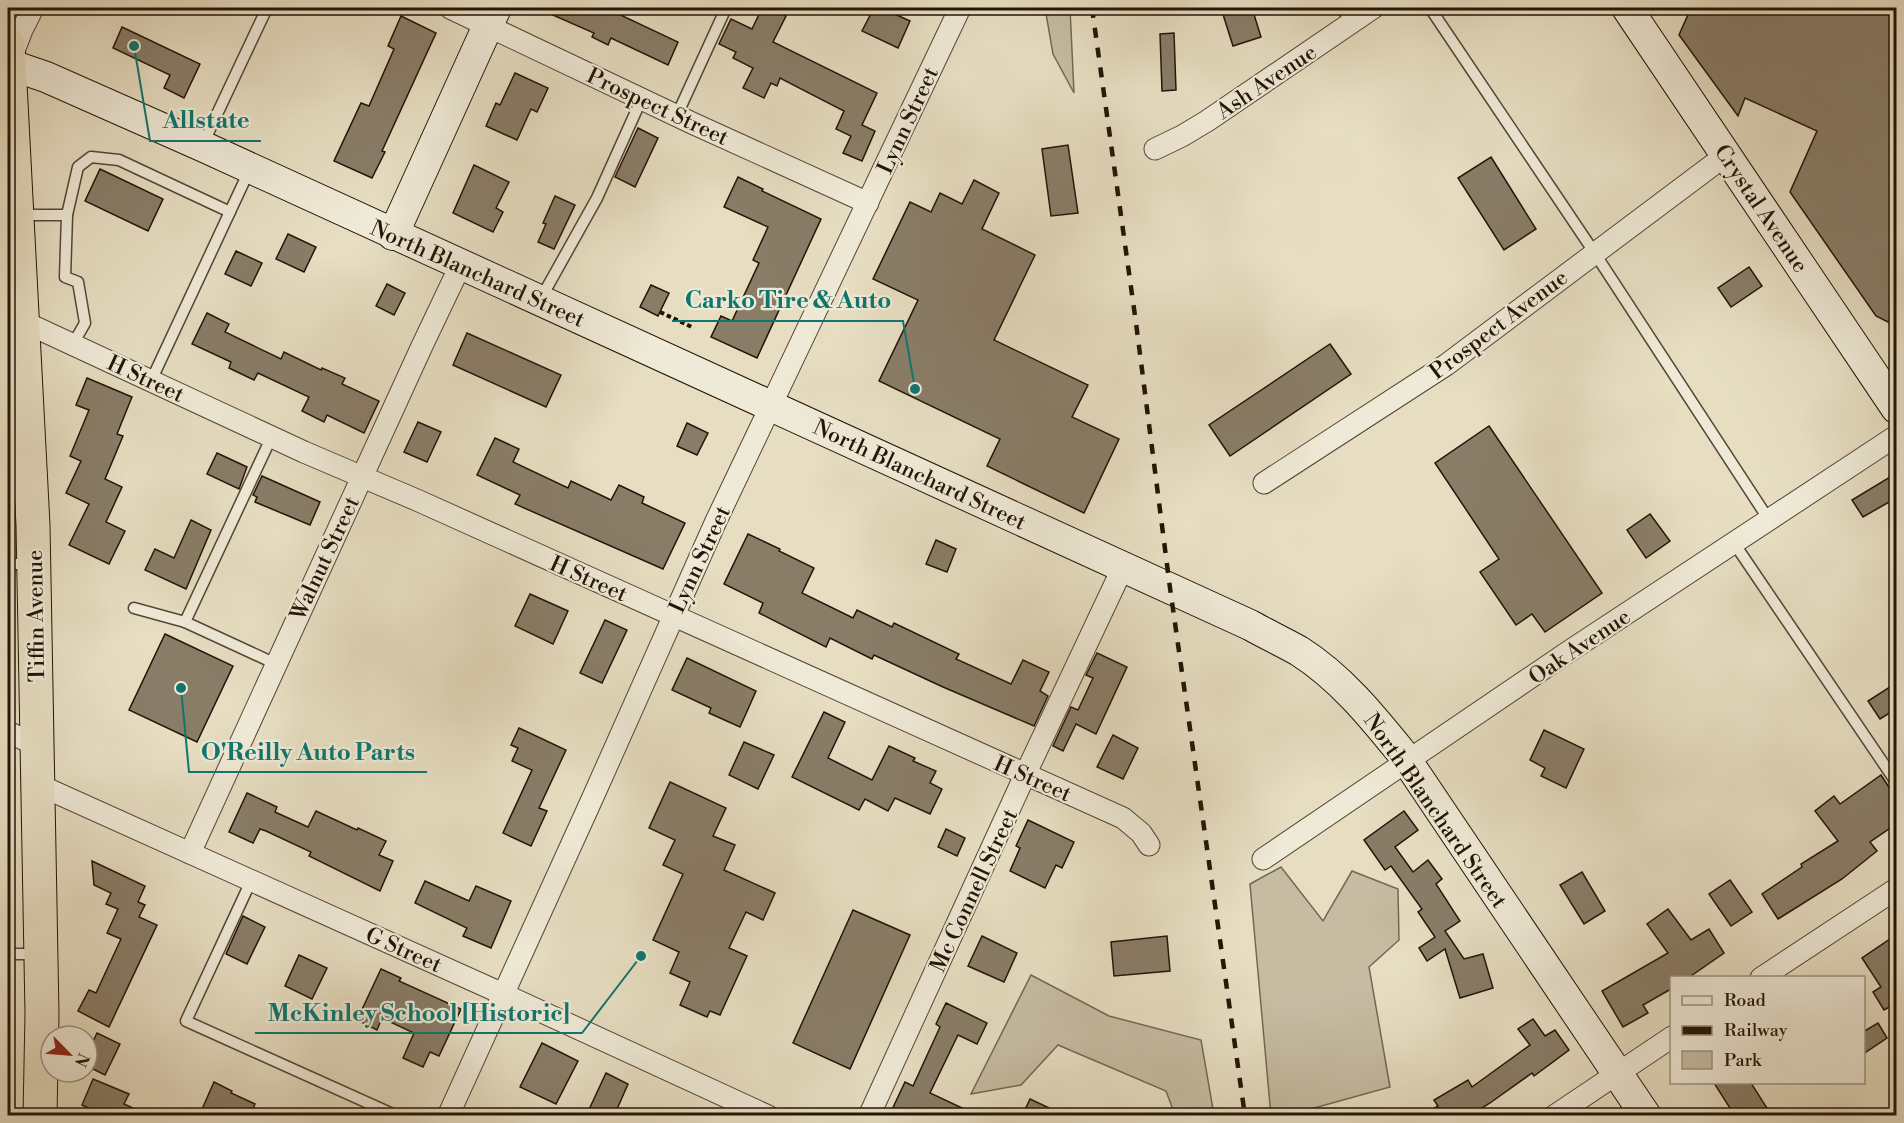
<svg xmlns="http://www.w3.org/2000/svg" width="1904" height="1123" font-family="'Libre Bodoni',serif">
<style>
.green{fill:#c6bca2;stroke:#746854;stroke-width:1.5}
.building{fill:#897d68;stroke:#231406;stroke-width:1.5}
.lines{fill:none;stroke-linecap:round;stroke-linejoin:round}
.lane-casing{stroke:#544635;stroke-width:13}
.street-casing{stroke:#544635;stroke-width:23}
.secondary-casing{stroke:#231406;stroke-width:32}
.highway-casing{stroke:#231406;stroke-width:35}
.path{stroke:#231406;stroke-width:4;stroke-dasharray:4.5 3;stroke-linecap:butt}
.lane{stroke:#efead7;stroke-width:10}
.street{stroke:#efead7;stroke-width:21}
.secondary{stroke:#efead7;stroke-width:30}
.highway{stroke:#e7dec2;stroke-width:33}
.rail{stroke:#231406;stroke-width:4.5;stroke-dasharray:10 10;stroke-linecap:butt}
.labels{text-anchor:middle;stroke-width:4.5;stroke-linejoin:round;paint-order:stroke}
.street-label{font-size:22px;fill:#231406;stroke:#efead7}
.leader{fill:none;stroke:#0f766e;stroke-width:2}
.callout-dot{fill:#0f766e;stroke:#efead7;stroke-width:2}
.callout-label{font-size:24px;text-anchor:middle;font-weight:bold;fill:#0f766e;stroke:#efead7;stroke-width:4.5;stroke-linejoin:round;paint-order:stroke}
</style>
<rect width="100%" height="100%" fill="#e7dec2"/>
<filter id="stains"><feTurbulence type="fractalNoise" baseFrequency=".00333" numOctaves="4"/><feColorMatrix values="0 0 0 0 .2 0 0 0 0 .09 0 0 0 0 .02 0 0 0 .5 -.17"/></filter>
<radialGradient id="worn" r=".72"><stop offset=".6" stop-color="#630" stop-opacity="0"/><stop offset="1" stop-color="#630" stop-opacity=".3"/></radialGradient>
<g class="green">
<polygon points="1045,8 1070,8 1074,93 1053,54"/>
<polygon points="1281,867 1323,921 1352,871 1398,889 1399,940 1369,967 1390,1087 1289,1115 1271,1116 1250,884"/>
<polygon points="1031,975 1109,1016 1201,1040 1214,1115 1175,1115 1166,1091 1058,1045 1021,1085 971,1094"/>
</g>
<g class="building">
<polygon points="537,8 614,8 612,11 678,42 668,65 611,38 608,45 592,37 594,33"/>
<polygon points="762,8 768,8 786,16 773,42 877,93 862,125 875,131 862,161 843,153 851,136 836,129 844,111 780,78 777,86 771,83 764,98 743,88 753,68 733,58 736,52 719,44 731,19 752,29"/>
<polygon points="874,8 881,8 910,21 898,48 862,31"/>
<polygon points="1221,8 1252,8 1261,37 1233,46"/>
<polygon points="1691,8 1896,8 1896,326 1876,316 1790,192 1817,131 1745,98 1738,116 1679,35"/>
<polygon points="401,16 436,33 382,151 385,152 372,178 334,161 361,103 369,106 394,49 388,46"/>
<polygon points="122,27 200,64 184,98 164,88 170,75 113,48"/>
<polygon points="1174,33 1176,90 1162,91 1160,34"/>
<polygon points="515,73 548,88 537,112 531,109 517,140 486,126 496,103 500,105"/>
<polygon points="638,128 658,138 635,187 615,177"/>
<polygon points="1068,145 1078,213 1051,216 1042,149"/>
<polygon points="1491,157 1536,229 1504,250 1458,178"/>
<polygon points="474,165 509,182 496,208 503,212 493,232 453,213"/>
<polygon points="100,169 163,199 148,231 85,201"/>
<polygon points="738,177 763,189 762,191 821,219 757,358 711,337 721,316 732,321 759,263 753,260 768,227 724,207"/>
<polygon points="974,180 999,193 982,229 1035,255 994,340 1088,385 1072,417 1119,439 1084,513 987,466 1000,439 879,381 918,300 873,279 910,202 931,212 940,193 962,204"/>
<polygon points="555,196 575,205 554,249 538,242 546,224 543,223"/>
<polygon points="288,234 316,247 304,272 276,259"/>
<polygon points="236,251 262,263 251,286 225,274"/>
<polygon points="1749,267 1762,286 1731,307 1718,288"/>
<polygon points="387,284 405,293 394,315 376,306"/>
<polygon points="651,285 669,293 658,316 640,307"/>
<polygon points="207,313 229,324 225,332 281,359 284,352 321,370 322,368 345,378 342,384 379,401 364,433 327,415 324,422 302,411 309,397 258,373 254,380 229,368 231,362 192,344"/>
<polygon points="467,333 561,375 546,407 453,365"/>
<polygon points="1330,344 1351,374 1230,456 1209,425"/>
<polygon points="87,378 132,397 117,434 123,436 105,479 122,487 106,522 125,531 109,564 69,545 89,504 66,493 81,461 70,456 89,410 76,405"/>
<polygon points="418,422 441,432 427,462 404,452"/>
<polygon points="687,423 708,433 697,455 677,446"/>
<polygon points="1489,426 1602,593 1545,632 1532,614 1516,625 1480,572 1499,559 1435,463"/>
<polygon points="495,438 519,449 513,462 568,488 571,481 611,500 619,485 644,497 642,503 685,523 663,569 515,504 520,495 477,475"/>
<polygon points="217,453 247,467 239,489 207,474"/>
<polygon points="262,476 320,502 310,525 255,502 257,497 253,495"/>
<polygon points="1890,477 1896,489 1896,498 1863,517 1852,500"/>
<polygon points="1650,514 1670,541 1646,558 1627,530"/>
<polygon points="191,520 211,530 186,589 145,570 155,549 174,558"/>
<polygon points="748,534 780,549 779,551 814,568 802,593 853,618 857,610 892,627 894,623 959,654 956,659 1011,684 1023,660 1049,672 1040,691 1048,696 1034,726 943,687 874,655 872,659 830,638 826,647 759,613 763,603 724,584"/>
<polygon points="936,540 956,549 947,572 926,564"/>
<polygon points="530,594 568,611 553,644 515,626"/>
<polygon points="605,620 627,630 602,683 580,673"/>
<polygon points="165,634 233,666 197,742 129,710"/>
<polygon points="1097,653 1127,667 1096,734 1076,724 1063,751 1053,746 1071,707 1078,710 1093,678 1086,675"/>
<polygon points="687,658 756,691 740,727 709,713 711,708 672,690"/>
<polygon points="1896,683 1896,709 1880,719 1868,701"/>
<polygon points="824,712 845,722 828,758 872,780 889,746 915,758 913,761 936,771 930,783 942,789 930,814 895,798 888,811 865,799 859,810 792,777"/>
<polygon points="519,728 566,750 539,808 547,811 531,846 503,833 532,770 512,761 518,748 511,745"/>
<polygon points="1544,730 1584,749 1566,788 1541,776 1545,768 1530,760"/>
<polygon points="1113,735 1138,748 1123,779 1097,767"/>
<polygon points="744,742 774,755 758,789 729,775"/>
<polygon points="1881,775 1896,798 1896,824 1870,842 1877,851 1842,879 1778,919 1762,894 1802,867 1801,864 1838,841 1815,811 1834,796 1840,804"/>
<polygon points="670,782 726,808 713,836 735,845 724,870 775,893 763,920 746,912 729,948 747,956 720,1015 710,1011 707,1017 680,1005 690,982 670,973 679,952 653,940 683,874 663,865 675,840 649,828"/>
<polygon points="247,793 277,807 275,812 308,827 316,811 357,830 358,828 386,841 379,855 393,861 380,891 309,856 311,852 266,831 260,829 253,843 229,832"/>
<polygon points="1404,811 1418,830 1395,847 1413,872 1428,860 1442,879 1436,884 1460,921 1445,931 1464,959 1483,954 1493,988 1460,998 1445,949 1427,961 1419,948 1435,937 1418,912 1422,909 1391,866 1385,870 1364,840"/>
<polygon points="1028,820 1074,842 1062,868 1056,865 1045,888 1010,871 1020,848 1016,846"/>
<polygon points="946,829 965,838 957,856 938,847"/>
<polygon points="92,861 145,886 138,902 145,905 139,917 157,925 109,1027 78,1011 89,990 96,993 121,939 107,933 118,909 106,904 111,893 94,885"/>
<polygon points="1582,872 1605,911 1584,924 1560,885"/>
<polygon points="1730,880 1752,912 1731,926 1709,894"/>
<polygon points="425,881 469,901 476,886 511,901 491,948 463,936 467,928 415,903"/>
<polygon points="1668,909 1691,940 1709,929 1724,953 1688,978 1671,978 1671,989 1643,1005 1648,1013 1623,1027 1602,991 1668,953 1647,924"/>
<polygon points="853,910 910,935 850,1069 793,1043"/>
<polygon points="243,916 265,927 247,964 226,954"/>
<polygon points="1896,935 1896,1011 1893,1005 1884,1010 1873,992 1881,987 1862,958"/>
<polygon points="982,936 1017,953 1004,982 968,966"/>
<polygon points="1167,936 1170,971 1114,976 1111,942"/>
<polygon points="299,955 327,968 312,999 285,986"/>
<polygon points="381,969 401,978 399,981 461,1009 439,1056 430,1052 423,1067 403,1058 414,1033 382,1018 377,1030 357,1020"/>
<polygon points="946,1003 987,1023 977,1044 958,1035 930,1093 979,1116 889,1116 905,1082 913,1086 940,1027 936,1024"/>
<polygon points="1533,1019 1545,1036 1555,1030 1569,1050 1534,1076 1532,1073 1490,1103 1469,1116 1422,1116 1438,1106 1434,1100 1468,1080 1472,1087 1530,1045 1518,1029"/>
<polygon points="1878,1023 1887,1038 1863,1054 1863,1032"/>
<polygon points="97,1033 120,1044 105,1075 87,1066 87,1054"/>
<polygon points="542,1043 578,1061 556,1104 520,1087"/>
<polygon points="606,1073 628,1084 614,1116 586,1116"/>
<polygon points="93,1079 129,1094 124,1104 150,1116 106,1116 82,1105"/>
<polygon points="214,1082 232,1091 231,1093 255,1104 250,1116 199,1116"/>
<polygon points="1714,1083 1751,1083 1772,1116 1735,1116"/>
<polygon points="1030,1099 1066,1116 1022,1116"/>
</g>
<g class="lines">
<g class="lane-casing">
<g id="lane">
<polyline points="1341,8 1352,22"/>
<polyline points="1430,8 1594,252 1769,520"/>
<polyline points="677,115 726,8"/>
<polyline points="202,146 267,8"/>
<polyline points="21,215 67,215 65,277 78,282 85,323 73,344"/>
<polyline points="67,215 78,167 91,157 119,160 230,212"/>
<polyline points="540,300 597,198 642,98"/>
<polyline points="151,381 249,171"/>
<polyline points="272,436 185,622 276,664"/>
<polyline points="1734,543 1896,782"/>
<polyline points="8,564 31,564"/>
<polyline points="134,608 185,622"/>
<polyline points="251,881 186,1021 397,1116"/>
<polyline points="8,952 12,954 37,954"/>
</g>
</g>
<g class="street-casing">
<g id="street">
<polyline points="450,8 692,123 868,203"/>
<polyline points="10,61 22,30 33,8"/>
<polyline points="1155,149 1182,136 1207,121 1373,8"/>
<polyline points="22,321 304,452 419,501 1123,818 1141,833 1149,845"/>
<polyline points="1264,483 1446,365 1726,155"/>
<polyline points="8,732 38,746"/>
<polyline points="39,785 503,994 768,1116"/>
<polyline points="190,853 422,346 461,264"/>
<polyline points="1263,859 1568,652 1896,436"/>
<polyline points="1761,978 1896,889"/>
<polyline points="448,1116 593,797 716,521 960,8"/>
<polyline points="869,1116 1025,775 1123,567"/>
<polyline points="1554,1116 1672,1037"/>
</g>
</g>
<g class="secondary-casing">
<g id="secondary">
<polyline points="1627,8 1896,408"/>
<path d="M8,64L46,77L202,146L1250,625C1266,634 1283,642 1299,651C1340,677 1371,715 1401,752L1646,1116"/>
<polyline points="393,235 496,8"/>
</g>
</g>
<g class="highway-casing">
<polyline id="highway" points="8,45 33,525 42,1014 40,1116"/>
</g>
<polyline class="path" points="660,312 694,328"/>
<use href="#lane" class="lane"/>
<use href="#street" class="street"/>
<use href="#secondary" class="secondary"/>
<use href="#highway" class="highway"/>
<polyline class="rail" points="1092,8 1136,323 1170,588 1245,1116"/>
</g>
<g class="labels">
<g class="street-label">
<text transform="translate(1266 81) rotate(-34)" y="8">Ash Avenue</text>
<text transform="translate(658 106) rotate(25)" y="8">Prospect Street</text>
<text transform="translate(907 120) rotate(-65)" y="8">Lynn Street</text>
<text transform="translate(1762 208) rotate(56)" y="8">Crystal Avenue</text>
<text transform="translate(478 273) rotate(24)" y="8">North Blanchard Street</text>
<text transform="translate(1498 324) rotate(-37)" y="8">Prospect Avenue</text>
<text transform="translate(146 378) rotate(25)" y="8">H Street</text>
<text transform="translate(920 474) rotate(25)" y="8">North Blanchard Street</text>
<text transform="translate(324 558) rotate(-65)" y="8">Walnut Street</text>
<text transform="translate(699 559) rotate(-65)" y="8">Lynn Street</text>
<text transform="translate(589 578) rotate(24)" y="8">H Street</text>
<text transform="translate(35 616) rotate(-91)" y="8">Tiffin Avenue</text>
<text transform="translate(1579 646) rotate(-34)" y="8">Oak Avenue</text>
<text transform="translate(1033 778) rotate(24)" y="8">H Street</text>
<text transform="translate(1436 810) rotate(55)" y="8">North Blanchard Street</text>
<text transform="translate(973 890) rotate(-65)" y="8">Mc Connell Street</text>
<text transform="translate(404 949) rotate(24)" y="8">G Street</text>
</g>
</g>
<path class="leader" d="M134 46L150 141H261M915 389L903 321H672M181 688L189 772H427M641 956L582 1033H255"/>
<g class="callout-dot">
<circle cx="134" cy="46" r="6"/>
<circle cx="915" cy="389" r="6"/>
<circle cx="181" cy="688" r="6"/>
<circle cx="641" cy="956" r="6"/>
</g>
<g class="callout-label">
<text x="206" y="128">Allstate</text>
<text x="788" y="308">Carko Tire &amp; Auto</text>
<text x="308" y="760">O'Reilly Auto Parts</text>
<text x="419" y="1021">McKinley School [Historic]</text>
</g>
<rect width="1904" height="1123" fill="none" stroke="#e7dec2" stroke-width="30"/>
<rect x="9" y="9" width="1886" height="1105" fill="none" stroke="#231406" stroke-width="3"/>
<rect x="15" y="15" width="1874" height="1093" fill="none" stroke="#231406" stroke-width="1.5"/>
<rect x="1670" y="976" width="195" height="108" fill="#efead7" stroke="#9d9483" stroke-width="1.5"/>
<rect x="1682" y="996" width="30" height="9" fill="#efead7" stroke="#9d9483" stroke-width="1.5"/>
<text x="1724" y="1006" font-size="18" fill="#231406">Road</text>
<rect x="1682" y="1026" width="30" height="9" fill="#231406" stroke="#9d9483" stroke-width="1.5"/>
<text x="1724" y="1036" font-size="18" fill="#231406">Railway</text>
<rect x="1682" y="1051" width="30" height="18" fill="#c6bca2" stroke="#9d9483" stroke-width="1.5"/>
<text x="1724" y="1066" font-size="18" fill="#231406">Park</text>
<g transform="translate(69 1054) rotate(115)"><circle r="28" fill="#efead7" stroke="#9d9483" stroke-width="1.5"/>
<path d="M0-4.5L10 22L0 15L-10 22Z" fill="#8f2418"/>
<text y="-9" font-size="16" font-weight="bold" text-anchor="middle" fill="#231406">N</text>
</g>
<rect width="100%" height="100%" filter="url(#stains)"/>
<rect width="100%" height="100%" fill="url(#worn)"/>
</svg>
